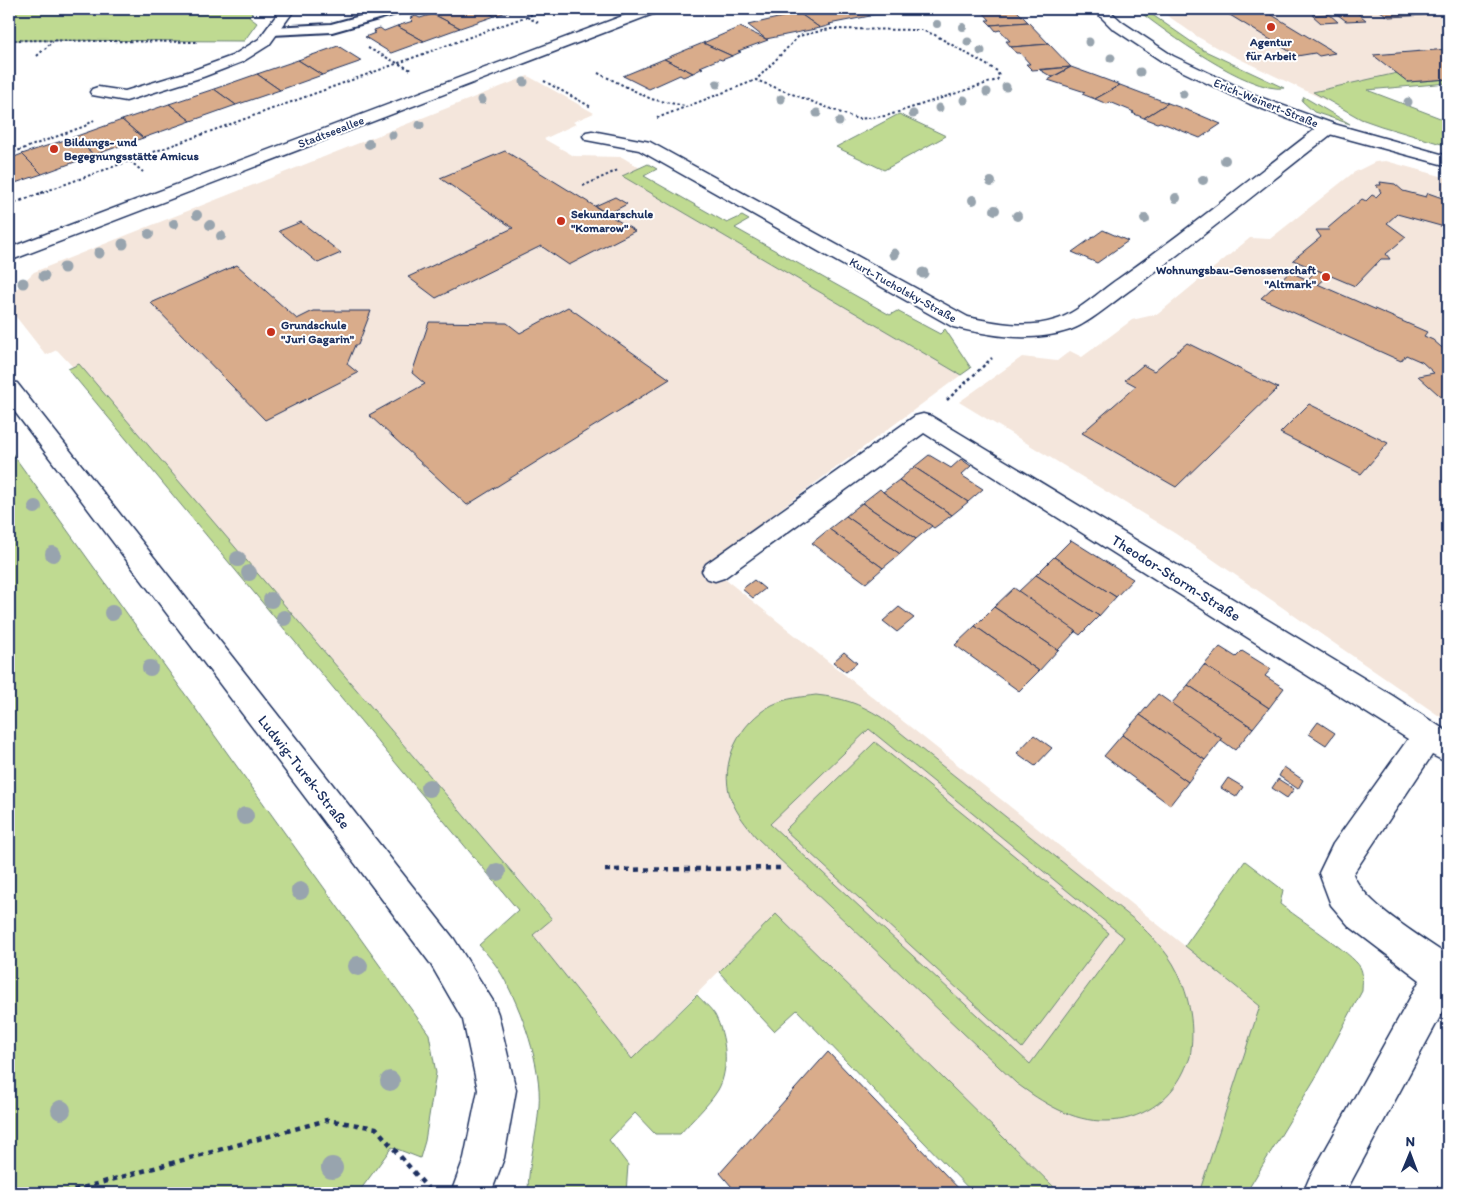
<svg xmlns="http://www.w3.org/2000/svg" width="1457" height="1202" font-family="Itim,sans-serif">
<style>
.built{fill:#f4e6dc}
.green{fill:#bfda91;stroke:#6d8478;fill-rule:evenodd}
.building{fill:#d9ac8b;stroke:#1b2f5e}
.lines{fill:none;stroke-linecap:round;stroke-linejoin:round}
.lane-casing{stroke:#1b2f5e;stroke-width:4}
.street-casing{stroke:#1b2f5e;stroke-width:3}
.secondary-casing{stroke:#1b2f5e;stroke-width:3}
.path-far2{stroke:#1b2f5e;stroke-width:2;stroke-dasharray:2.5 2.5;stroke-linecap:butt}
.path-far1{stroke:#1b2f5e;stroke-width:2.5;stroke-dasharray:3 3;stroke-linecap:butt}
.path{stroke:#1b2f5e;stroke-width:4.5;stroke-dasharray:5 5;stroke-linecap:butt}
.lane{fill:#fff;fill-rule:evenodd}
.street{fill:#fff;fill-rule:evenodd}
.secondary{fill:#fff;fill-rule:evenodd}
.tree{fill:#98a4ae}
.poi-dot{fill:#c8321e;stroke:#fff;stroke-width:2}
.labels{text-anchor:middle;stroke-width:4;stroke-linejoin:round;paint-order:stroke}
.far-poi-label{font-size:12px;font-weight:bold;fill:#1b2f5e;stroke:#fff;text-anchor:start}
.far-street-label{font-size:12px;fill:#1b2f5e;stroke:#fff}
.street-label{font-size:15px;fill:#1b2f5e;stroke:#fff}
</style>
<rect width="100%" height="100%" fill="#fff"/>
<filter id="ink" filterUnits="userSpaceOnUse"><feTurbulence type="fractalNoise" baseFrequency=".02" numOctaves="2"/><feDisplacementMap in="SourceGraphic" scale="10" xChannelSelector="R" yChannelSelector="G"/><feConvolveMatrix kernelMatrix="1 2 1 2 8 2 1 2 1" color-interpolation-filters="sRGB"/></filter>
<g filter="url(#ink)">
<g class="built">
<polygon points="1158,9 1448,9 1448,83 1366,90 1327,101 1219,49 1198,37"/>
<polygon points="528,76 594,113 573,122 576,124 544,139 574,156 622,157 640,168 622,176 961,375 706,564 1260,1006 1199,1193 1060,1193 776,914 632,1059 533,935 552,918 79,365 73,367 57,350 46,355 9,308 9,296 34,272"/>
<polygon points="1386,161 1448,178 1448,722 1176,534 959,402 1022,357 1057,361 1070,351 1082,357 1132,320 1158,314 1250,238 1270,239 1353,173 1375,162"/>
</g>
<g class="green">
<polygon points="9,9 255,9 249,17 257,23 244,41 9,40"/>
<path d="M1136,9H1144L1203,50L1284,88C1248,93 1166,32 1136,9Z"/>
<polygon points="1397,73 1408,82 1448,79 1448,83 1367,90 1448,121 1448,146 1381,126 1361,119 1313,92"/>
<polygon points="1304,97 1350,124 1314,112 1302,101"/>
<polygon points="899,114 946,136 884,170 836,147"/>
<polygon points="648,164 657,169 644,176 727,223 742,216 749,220 735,228 890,315 897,311 940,334 945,329 971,368 961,375 622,176"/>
<path d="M79,364L552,919L533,935L632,1059L697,995C702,1001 711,1008 715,1015C726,1036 730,1069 718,1090C708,1106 692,1120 680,1134H655L635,1113L609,1140L628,1165L626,1193H528C528,1164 537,1136 539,1106C542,1066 522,1010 502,975C496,964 487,954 479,945L518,910L68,369Z"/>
<polygon points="9,449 429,1034 436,1073 425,1141 420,1158 392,1147 358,1193 9,1193"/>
<path d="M816,695C843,698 858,703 881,717L1136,921C1151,936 1168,952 1177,971C1190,998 1195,1027 1190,1057C1189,1061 1186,1066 1184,1071C1170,1101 1140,1121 1106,1121C1072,1122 1042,1102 1016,1083L756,837C746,825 737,814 731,799C718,763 740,722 772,705C786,698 801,697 816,695ZM869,729L1124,937L1030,1064L770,824Z"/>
<polygon points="875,742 1109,933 1022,1048 785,830"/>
<path d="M1245,861L1283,890L1280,904C1295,916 1353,954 1360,967C1364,974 1362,983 1362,991L1319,1072L1246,1193H1199L1260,1006L1185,946Z"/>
<polygon points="776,914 1060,1193 973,1193 797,1010 774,1031 719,972"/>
</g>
<g class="building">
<polygon points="447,9 480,9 495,16 460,28 433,14"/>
<polygon points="480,9 515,9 495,16"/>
<polygon points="820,9 859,9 870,16 829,24 831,25 820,28 799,13"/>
<polygon points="863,9 922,9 924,11 868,15"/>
<polygon points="976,9 1015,9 1028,22 991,25 986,20 990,20 981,10"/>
<polygon points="1220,9 1262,9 1335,53 1319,56 1315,53 1297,56"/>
<polygon points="1377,9 1417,9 1426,15 1389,17"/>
<polygon points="1356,12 1366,20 1346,21 1337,14"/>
<polygon points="799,13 820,28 766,39 748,25"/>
<polygon points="433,14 460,28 424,41 397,26 413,21 410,18 416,16 420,18"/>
<polygon points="1329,14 1338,22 1321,23 1312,15"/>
<polygon points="1028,22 1049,44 1011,47 1006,41 1010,41 1000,30 996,31 991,25"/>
<polygon points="397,26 424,41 391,53 365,37 375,33 374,30 380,28 384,31"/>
<polygon points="740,27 768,40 738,51 741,52 732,56 703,43"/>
<polygon points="703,43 732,56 722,60 719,59 700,67 703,68 693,73 664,59"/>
<polygon points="1049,44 1071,67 1032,70 1026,64 1030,64 1020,53 1016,53 1011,47"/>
<polygon points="338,46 362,61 322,75 298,60"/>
<polygon points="1448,49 1448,79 1408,82 1373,55"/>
<polygon points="664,59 693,73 683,77 680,75 649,89 623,76"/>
<polygon points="298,60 322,75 280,90 257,74"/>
<polygon points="1071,67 1052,77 1040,70"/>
<polygon points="1071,67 1096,76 1120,85 1095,99 1082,94 1085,92 1048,80"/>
<polygon points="257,74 280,90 236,105 214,89"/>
<polygon points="1120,85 1168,103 1144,118 1132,113 1134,112 1110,102 1107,104 1095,99"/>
<polygon points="214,89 236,105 191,121 169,104"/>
<polygon points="1168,103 1195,113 1221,124 1200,138 1160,122 1157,123 1144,118"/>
<polygon points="169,104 191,121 143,138 122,120"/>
<polygon points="122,120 143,138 94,155 74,137"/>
<polygon points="74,137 94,155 42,174 22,154"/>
<polygon points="505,151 635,231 569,265 541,246 436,298 408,277 513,228 440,178"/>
<polygon points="22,154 42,174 9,185 9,159"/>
<polygon points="1380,182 1395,184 1403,191 1426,197 1428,193 1448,200 1448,228 1397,214 1387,223 1406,237 1386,254 1390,259 1381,259 1355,286 1293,260 1321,237 1316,230 1329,230 1328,228 1362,199 1366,201 1372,195 1376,197 1381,192 1376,185 1381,185"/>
<polygon points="615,197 627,204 608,214 595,206"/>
<polygon points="301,222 341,253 318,263 279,231"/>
<polygon points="1103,230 1128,241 1097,263 1072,252"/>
<polygon points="237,265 297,319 313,311 371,311 358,345 355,345 347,364 358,373 265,420 151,303"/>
<polygon points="1317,270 1329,275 1318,285 1307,280"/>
<polygon points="1290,272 1427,332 1424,336 1433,340 1448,353 1448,403 1418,376 1434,373 1422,362 1406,355 1401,361 1261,298"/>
<polygon points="568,307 670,379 467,505 369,415 425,384 412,373 429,322 507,323 520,333"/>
<polygon points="1187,343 1278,388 1176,487 1082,433 1136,386 1125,380 1143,365 1154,371"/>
<polygon points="1309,404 1388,443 1361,474 1280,433"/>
<polygon points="929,455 951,468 961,459 971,466 961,475 983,489 968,502 914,467"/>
<polygon points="914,467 968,502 952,515 899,480"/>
<polygon points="899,480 952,515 934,528 883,492"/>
<polygon points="880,489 883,492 932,526 916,539 862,503"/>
<polygon points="862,503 916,539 900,554 846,516"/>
<polygon points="846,516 900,554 883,568 829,529"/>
<polygon points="829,529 883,568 866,583 812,543"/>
<polygon points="1071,540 1133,579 1116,597 1054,557"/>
<polygon points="1054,557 1116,597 1099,616 1036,575"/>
<polygon points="1036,575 1099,616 1080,635 1018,592"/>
<polygon points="754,580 765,589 753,598 742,589"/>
<polygon points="1014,588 1076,631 1058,650 994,607"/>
<polygon points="899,607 914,618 897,632 883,621"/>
<polygon points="994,607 1058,650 1039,671 975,626"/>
<polygon points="975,626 1039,671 1019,691 955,645"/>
<polygon points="1220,647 1236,657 1242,651 1271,669 1265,676 1284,688 1269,708 1204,665"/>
<polygon points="844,652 857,663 846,672 833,662"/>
<polygon points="1204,665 1269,708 1253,728 1188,685"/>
<polygon points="1188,685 1253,728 1235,750 1171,704"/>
<polygon points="1158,694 1222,739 1205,760 1140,715"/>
<polygon points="1140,715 1205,760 1188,782 1122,735"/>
<polygon points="1318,722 1335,733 1326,745 1309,734"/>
<polygon points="1034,735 1052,748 1035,766 1017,753"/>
<polygon points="1122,735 1188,782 1170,805 1104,756"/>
<polygon points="1284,767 1303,780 1298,789 1279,776"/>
<polygon points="1228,778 1243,787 1236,797 1221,788"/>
<polygon points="1278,779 1294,789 1287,798 1272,788"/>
<polygon points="828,1052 963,1193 737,1193 720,1173"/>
</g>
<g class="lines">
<g class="lane-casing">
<polygon id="lane" points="386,9 405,9 403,12 332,32 272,35 266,31 272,27 331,24"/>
</g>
<g class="street-casing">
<g id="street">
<polygon points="281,9 295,9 269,45 242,62 203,77 126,101 92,95 90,92 92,89 98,87 125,91 191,71 232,56 259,39"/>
<polygon points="641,9 660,9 658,12 9,261 9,248"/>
<path d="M1328,123L1334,124L1336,128L1334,132C1267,184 1202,238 1133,288C1114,301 1090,323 1070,330C1031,343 992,336 953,327L639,150L586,140L583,136L586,132L592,131L650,142L968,317C995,323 1028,329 1055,320C1076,314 1100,291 1118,279C1188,230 1254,176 1322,124Z"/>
<polygon points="9,381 17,383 454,939 493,1001 498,1014 516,1090 504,1158 491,1193 451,1193 464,1158 478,1090 463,1020 430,963 9,404"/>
<path d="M923,414L931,416L1393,696L1448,732V763L1432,755L1353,874C1364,903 1415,933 1441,951L1448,948V1002L1345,1193H1303L1309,1179L1420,980L1349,926L1331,905L1319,873L1333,844L1408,739L924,433L724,578L715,581L706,578L702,571L706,564L915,416Z"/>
</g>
</g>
<g class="secondary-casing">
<polygon id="secondary" points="1093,9 1108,9 1122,22 1173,56 1262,98 1334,124 1448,156 1448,166 1322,132 1250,104 1163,62 1112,28"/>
</g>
<g class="path-far2">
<polyline points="527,17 539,23"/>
<polygon points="830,29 921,30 935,35 997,71 999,76 997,80 886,116 857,119 756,80 799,36"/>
<polyline points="9,40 198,42"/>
<polyline points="368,48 411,70"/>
<polyline points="37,56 53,41"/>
<polyline points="598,73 651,99 685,106"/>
<polyline points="544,81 591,107"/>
<polyline points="657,118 756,80"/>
<polyline points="9,154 85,126 94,120"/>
<polyline points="130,161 143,172"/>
<polyline points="583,186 618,170"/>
<polyline points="41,193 547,9"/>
</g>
<g class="path-far1">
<polyline points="9,205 44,192"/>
<polyline points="947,400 992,358"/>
</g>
<g class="path">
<polyline points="605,870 781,868"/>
<polyline points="64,1193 327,1120 376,1128 430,1191"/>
</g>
<use href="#lane" class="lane"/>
<use href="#street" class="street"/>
<use href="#secondary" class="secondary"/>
</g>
<g class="tree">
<circle cx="937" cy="24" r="4"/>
<circle cx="963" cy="27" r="4"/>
<circle cx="968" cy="42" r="4.5"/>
<circle cx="1089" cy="42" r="4.5"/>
<circle cx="981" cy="51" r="4.5"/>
<circle cx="1111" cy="58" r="4.5"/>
<circle cx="1140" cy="72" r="4.5"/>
<circle cx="524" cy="82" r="4.5"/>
<circle cx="717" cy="84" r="4.5"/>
<circle cx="1006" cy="87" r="4.5"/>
<circle cx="987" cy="92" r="4.5"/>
<circle cx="1183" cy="94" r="4.5"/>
<circle cx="781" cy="99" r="4.5"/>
<circle cx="482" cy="100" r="4.5"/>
<circle cx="964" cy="100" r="4.5"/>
<circle cx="1408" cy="102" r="4.5"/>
<circle cx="939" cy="108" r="4.5"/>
<circle cx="817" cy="113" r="4.5"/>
<circle cx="913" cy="114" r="4.5"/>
<circle cx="839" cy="122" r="4.5"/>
<circle cx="420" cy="125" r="4.5"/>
<circle cx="392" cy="135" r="4.5"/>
<circle cx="369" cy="144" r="5"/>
<circle cx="1225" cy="160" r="5"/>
<circle cx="1203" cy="180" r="5"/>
<circle cx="991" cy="182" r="5"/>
<circle cx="1176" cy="198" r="5"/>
<circle cx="973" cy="200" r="5"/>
<circle cx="995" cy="210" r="5"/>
<circle cx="197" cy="215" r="5"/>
<circle cx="1017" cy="216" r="5"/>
<circle cx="1145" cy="219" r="5"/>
<circle cx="174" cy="224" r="5"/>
<circle cx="210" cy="225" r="5"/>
<circle cx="149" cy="234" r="5"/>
<circle cx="221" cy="236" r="5"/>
<circle cx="123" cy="244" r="5.5"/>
<circle cx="99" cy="253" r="5.5"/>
<circle cx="894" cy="254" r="5.5"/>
<circle cx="64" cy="268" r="5.5"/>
<circle cx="923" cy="273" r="5.5"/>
<circle cx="44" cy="276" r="5.5"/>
<circle cx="23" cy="283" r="5.5"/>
<circle cx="35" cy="507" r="7"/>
<circle cx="53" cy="554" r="8"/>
<circle cx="238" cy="559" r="8"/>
<circle cx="249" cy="573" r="8"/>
<circle cx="271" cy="600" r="8"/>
<circle cx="112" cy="613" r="8"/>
<circle cx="284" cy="618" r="8"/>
<circle cx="150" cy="668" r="8"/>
<circle cx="429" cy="788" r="9"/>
<circle cx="245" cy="816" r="9"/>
<circle cx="497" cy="872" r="9"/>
<circle cx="300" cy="891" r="9"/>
<circle cx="358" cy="966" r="10"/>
<circle cx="390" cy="1081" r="10"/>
<circle cx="61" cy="1110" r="10"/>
<circle cx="332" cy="1168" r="11"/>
</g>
</g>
<g class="poi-dot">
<circle cx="1271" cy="27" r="5"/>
<circle cx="54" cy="149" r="5"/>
<circle cx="561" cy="221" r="5"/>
<circle cx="1326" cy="277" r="5"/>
<circle cx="271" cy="332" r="5"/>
</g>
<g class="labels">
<g class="far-poi-label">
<text x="1271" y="46" text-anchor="middle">Agentur<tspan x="1271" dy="14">für Arbeit</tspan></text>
<text x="64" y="146">Bildungs- und<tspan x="64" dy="14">Begegnungsstätte Amicus</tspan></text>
<text x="571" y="218">Sekundarschule<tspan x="571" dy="14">"Komarow"</tspan></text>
<text x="1316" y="274" text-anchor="end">Wohnungsbau-Genossenschaft<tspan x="1316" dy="14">"Altmark"</tspan></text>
<text x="281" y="329">Grundschule<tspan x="281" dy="14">"Juri Gagarin"</tspan></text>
</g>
<g class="far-street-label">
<text transform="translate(1266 103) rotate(22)" y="4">Erich-Weinert-Straße</text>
<text transform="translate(331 132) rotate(-21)" y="4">Stadtseeallee</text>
<text transform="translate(903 290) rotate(29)" y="4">Kurt-Tucholsky-Straße</text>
</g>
<g class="street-label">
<text transform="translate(1176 578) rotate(32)" y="5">Theodor-Storm-Straße</text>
<text transform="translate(304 772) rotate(52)" y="5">Ludwig-Turek-Straße</text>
</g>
</g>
<rect width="1457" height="1202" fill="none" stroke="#fff" stroke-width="30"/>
<rect x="15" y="15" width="1427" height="1172" fill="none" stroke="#1b2f5e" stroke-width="2" filter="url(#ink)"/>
<g transform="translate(1410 1154) rotate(1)" stroke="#ffffff" stroke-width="4" paint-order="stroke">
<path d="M0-4L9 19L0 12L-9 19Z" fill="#1b2f5e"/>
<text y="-8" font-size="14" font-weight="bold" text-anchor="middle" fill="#1b2f5e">N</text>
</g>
</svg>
